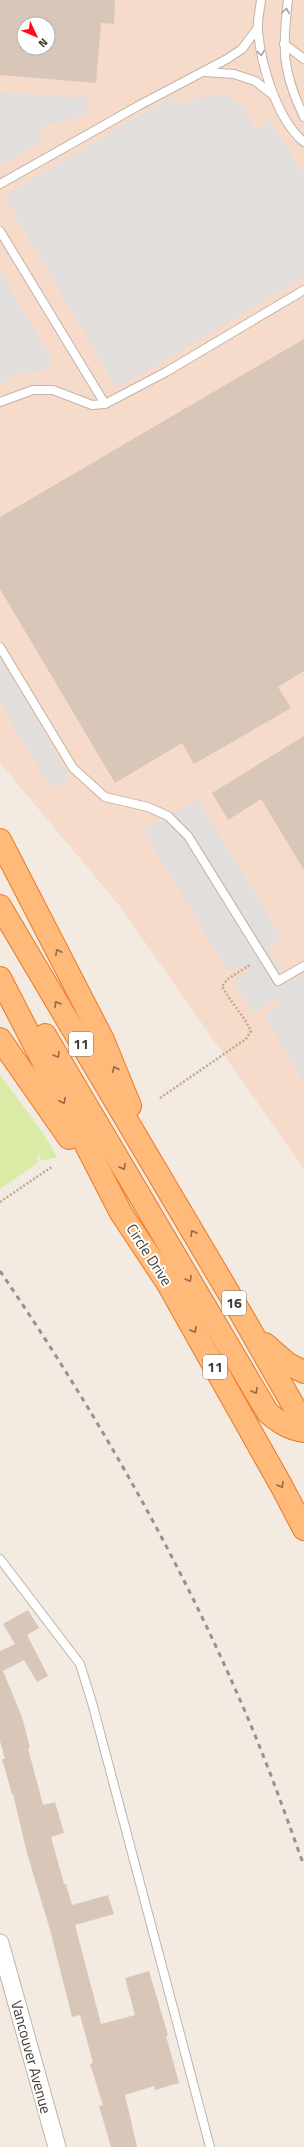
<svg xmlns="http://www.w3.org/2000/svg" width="304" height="2147" font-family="'Titillium Web',sans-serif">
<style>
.commercial{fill:#f7dbca;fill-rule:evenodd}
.green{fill:#daeba6}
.parking{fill:#e2dedb}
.building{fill:#d8c6b9;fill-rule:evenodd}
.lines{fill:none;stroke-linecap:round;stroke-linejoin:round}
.service-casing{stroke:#c1b3a7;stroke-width:10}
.minor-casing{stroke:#c1b3a7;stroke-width:19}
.trunk-casing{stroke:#ea7925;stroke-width:24}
.path{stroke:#c2a894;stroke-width:2.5;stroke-dasharray:2 2;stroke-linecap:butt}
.service{stroke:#fff;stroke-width:8}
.minor{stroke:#fff;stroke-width:17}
.trunk{stroke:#ffb978;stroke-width:22}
.rail{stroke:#939393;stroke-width:3;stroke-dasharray:5 5;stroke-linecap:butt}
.oneway{stroke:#a29c98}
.oneway2{stroke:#8f6c4e}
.labels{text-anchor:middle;stroke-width:4;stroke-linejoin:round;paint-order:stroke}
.shield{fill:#fff;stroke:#7c7470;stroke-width:1}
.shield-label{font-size:14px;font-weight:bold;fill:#443932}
.street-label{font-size:15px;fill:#443932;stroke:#fff}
</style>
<rect width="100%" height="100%" fill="#f3eae2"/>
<path class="commercial" d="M0,0H304V1169L118,904L0,763ZM24,24H48V48H24Z"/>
<polygon class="green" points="0,1075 43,1133 57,1157 42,1161 39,1156 36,1157 39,1162 0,1189"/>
<g class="parking">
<polygon points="0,92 88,98 88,114 37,128 43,141 0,166"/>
<polygon points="208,95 225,95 239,101 256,129 270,120 304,176 304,277 117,388 4,196 173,96 178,106 194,99"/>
<polygon points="0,271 54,363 40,372 18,374 0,384"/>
<polygon points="0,657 70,778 51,789 0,702"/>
<polygon points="198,799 282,938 268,947 288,983 304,974 304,1083 264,1015 280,1005 277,999 253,1013 233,981 248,970 244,965 229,973 143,830"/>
</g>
<g class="building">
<path d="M0,0H115L114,24L101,23L96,83L0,75ZM24,24H48V48H24Z"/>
<polygon points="304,339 304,671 278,687 291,708 194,764 182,743 115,783 0,589 0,517"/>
<polygon points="304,736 304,870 261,799 228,820 212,793"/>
<polygon points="28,1610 39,1628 27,1635 48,1676 37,1682 24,1660 3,1671 22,1717 30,1748 28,1748 43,1805 55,1802 64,1833 51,1837 64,1884 66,1884 72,1905 108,1895 114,1914 75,1925 101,2024 135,2015 125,1978 149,1971 168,2035 166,2036 179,2083 155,2090 154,2086 125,2095 137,2147 111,2147 99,2106 103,2105 90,2064 93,2063 80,2015 72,2017 50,1930 27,1853 13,1794 12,1794 2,1759 5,1759 0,1741 0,1651 15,1644 3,1624"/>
</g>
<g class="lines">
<g class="service-casing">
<g id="service">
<path d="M261,0C260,10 257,21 258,31C261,65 277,120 304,142"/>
<path d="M288,0C282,49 282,71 304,117"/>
<polyline points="284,44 304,59"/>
<polyline points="205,72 234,74 255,81 273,95"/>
<polyline points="0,184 138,106 227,59 242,49 257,29"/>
<polyline points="0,231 105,404"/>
<polyline points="0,402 33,390 53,390 92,405 105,404 166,372 304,290"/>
<polyline points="0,647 73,768 105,797 148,807 168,816 188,836 278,981 304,966"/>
<polyline points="0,1559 80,1664 93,1706 210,2147"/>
</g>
</g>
<g class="minor-casing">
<polyline id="minor" points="0,1943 57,2147"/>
</g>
<g class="trunk-casing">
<g id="trunk">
<polyline points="0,840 103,1040 130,1106"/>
<polyline points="0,906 240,1312 304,1424"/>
<polyline points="0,978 121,1213 168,1284 282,1487 304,1529"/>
<path d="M45,1035L268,1413C279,1422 289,1429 304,1431"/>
<polyline points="0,1039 69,1138"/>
<polyline points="265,1344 288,1364 304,1372"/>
</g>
</g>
<g class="path">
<path d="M160,1098L246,1039L251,1031C243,1014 230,1002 222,986L228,979L251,964"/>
<polyline points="0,1202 53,1166"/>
</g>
<use href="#service" class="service"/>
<use href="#minor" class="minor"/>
<use href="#trunk" class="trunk"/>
<path class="rail" d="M0,1271C92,1406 175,1550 240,1700C264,1754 284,1810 304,1866"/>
</g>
<defs><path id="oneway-chevron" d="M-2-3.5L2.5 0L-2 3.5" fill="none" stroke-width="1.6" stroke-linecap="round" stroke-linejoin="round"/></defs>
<g class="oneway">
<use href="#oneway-chevron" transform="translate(286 11) rotate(-83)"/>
<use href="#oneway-chevron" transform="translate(261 53) rotate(82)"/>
</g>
<g class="oneway2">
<use href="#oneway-chevron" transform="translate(58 952) rotate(-117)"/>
<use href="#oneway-chevron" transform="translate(57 1004) rotate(-120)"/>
<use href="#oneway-chevron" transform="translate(57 1055) rotate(60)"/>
<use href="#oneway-chevron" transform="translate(115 1069) rotate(-113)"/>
<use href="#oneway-chevron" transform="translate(63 1101) rotate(63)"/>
<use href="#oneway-chevron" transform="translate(123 1167) rotate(60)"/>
<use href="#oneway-chevron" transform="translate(193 1233) rotate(-121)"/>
<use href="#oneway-chevron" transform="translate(189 1279) rotate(60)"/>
<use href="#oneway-chevron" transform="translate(194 1330) rotate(61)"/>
<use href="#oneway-chevron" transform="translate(255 1391) rotate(59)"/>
<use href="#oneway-chevron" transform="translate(281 1485) rotate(61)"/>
</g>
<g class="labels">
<g class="shield">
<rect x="69" y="1032" width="24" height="24" rx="3"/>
<rect x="222" y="1291" width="24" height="24" rx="3"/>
<rect x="203" y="1355" width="24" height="24" rx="3"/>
</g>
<g class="shield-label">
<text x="81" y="1049">11</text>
<text x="234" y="1308">16</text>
<text x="215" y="1372">11</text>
</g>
<g class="street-label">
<text transform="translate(149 1255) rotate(57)" y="5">Circle Drive</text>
<text transform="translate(31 2057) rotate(75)" y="5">Vancouver Avenue</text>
</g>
</g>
<g transform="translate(36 36) rotate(134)"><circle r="19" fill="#ffffff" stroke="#b4b0ad"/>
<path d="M0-3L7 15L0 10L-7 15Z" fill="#ff0d1a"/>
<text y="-6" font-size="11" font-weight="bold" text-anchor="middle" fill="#443932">N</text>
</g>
</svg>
